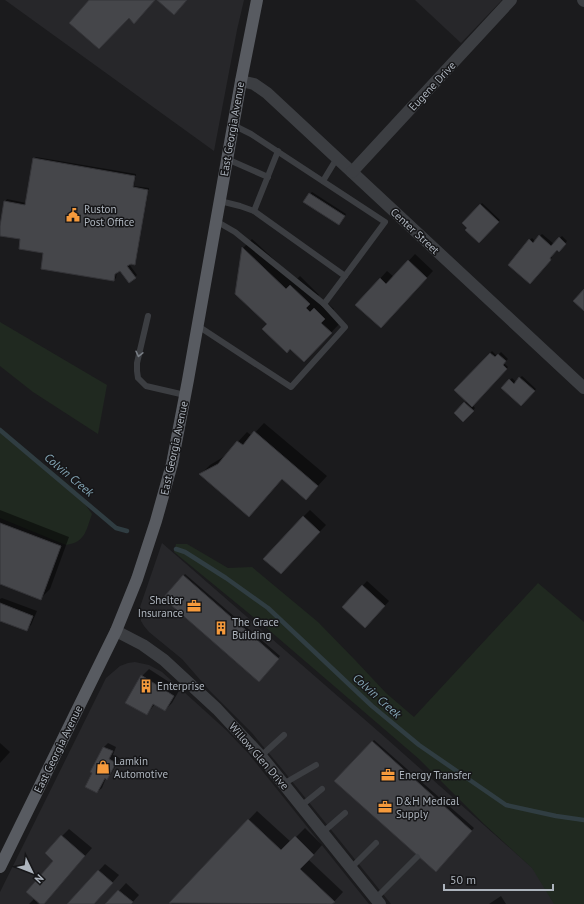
<svg xmlns="http://www.w3.org/2000/svg" width="584" height="904" font-family="'PT Sans',sans-serif">
<style>
.built{fill:#27272a}
.green{fill:#202920}
.shadow{fill:#0007}
.lines{fill:none;stroke-linecap:round;stroke-linejoin:round}
.stream{stroke:#303d42;stroke-width:4.5}
.building{fill:#45464a;stroke:#353539}
.lane{stroke:#3c3e42;stroke-width:6}
.street{stroke:#3c3e42;stroke-width:12}
.primary{stroke:#585b61;stroke-width:12}
.oneway{stroke:#7a7f86}
.labels{text-anchor:middle;stroke-width:3;stroke-linejoin:round;paint-order:stroke}
.street-label{font-size:11px;fill:#adb4bd;stroke:#161618}
.poi-label{font-size:11px;fill:#adb4bd;stroke:#161618;text-anchor:start}
.water-label{font-size:12px;font-style:italic;fill:#85a7b7;stroke:#161618}
</style>
<rect width="100%" height="100%" fill="#1b1b1d"/>
<g class="built">
<polygon points="5,0 244,0 237,30 214,151"/>
<polygon points="415,0 502,0 461,43"/>
<polygon points="162,543 379,732 573,904 391,904 282,769 252,733 209,690 182,659 149,632 144,626 141,621 140,607"/>
<polygon points="135,662 149,665 162,672 226,730 248,753 369,904 0,904 0,892 106,678 120,666 128,663"/>
</g>
<g class="green">
<polygon points="0,322 107,385 98,434 33,392 0,366"/>
<path d="M0,428L75,490L92,514C86,530 86,542 66,545L0,518Z"/>
<polygon points="176,544 187,544 228,568 252,567 318,622 355,660 386,693 414,717 538,583 584,622 584,904 554,904 532,868 484,824 419,759 263,625 174,552"/>
</g>
<g class="shadow">
<polygon points="36,157 136,174 134,186 149,188 136,262 134,264 129,264 137,275 135,277 120,269 117,272 116,278 114,280 45,253 21,239 0,235 5,202 7,199 26,203 34,159"/>
<polygon points="312,192 346,214 341,222 310,194"/>
<polygon points="482,203 500,220 479,242 464,223"/>
<polygon points="542,234 554,244 562,236 567,241 559,251 557,249 551,256 552,257 530,283 530,240 532,238 535,241"/>
<polygon points="252,239 296,280 300,276 319,295 315,298 320,304 324,300 334,309 330,313 340,323 313,352 268,324 236,294 243,248"/>
<polygon points="415,254 433,271 387,320 356,305 387,271 394,277"/>
<polygon points="492,351 497,356 501,352 508,359 504,363 508,367 472,405 475,408 463,421 455,413 467,401 456,390"/>
<polygon points="522,376 536,389 521,405 502,388 512,378 516,382"/>
<polygon points="264,423 327,476 315,489 283,478 249,516 201,474 210,465 225,456 247,432 252,436"/>
<polygon points="0,510 69,537 50,589 40,599 0,583"/>
<polygon points="310,510 326,525 287,566 303,517"/>
<polygon points="185,574 280,656 259,680 164,598"/>
<polygon points="367,581 389,601 370,622 344,606"/>
<polygon points="2,598 37,611 31,625 26,630 0,620 0,599"/>
<polygon points="149,669 180,689 172,703 165,710 155,704 147,714 142,676"/>
<polygon points="374,740 474,828 436,871 335,781"/>
<polygon points="0,743 10,752 0,763"/>
<polygon points="108,743 116,747 113,755 120,758 111,774 106,778 102,788 97,792 93,772 92,771 104,747"/>
<polygon points="257,811 291,842 305,828 322,845 309,860 343,892 332,904 172,904 171,903"/>
<polygon points="69,829 92,848 43,904 39,901 37,903 39,904 29,904 35,898 55,861 62,836"/>
<polygon points="105,864 119,875 94,904 68,904"/>
<polygon points="126,883 139,895 131,904 107,904"/>
<polygon points="501,896 506,904 489,904"/>
</g>
<g class="lines">
<g class="stream">
<polyline points="0,430 116,528 127,531"/>
<polyline points="176,549 185,552 226,578 268,608 372,706 419,745 506,805 556,816 584,820"/>
</g>
</g>
<g class="building">
<polygon points="89,0 155,0 134,24 129,18 99,49 69,23"/>
<polygon points="157,0 187,0 174,15"/>
<polygon points="33,158 135,176 133,187 148,190 135,265 131,264 127,266 136,278 129,283 120,271 115,274 114,281 41,269 43,253 19,249 20,239 0,236 0,226 4,201 25,205"/>
<polygon points="309,193 345,216 339,225 303,202"/>
<polygon points="480,204 499,222 479,243 465,230 467,228 462,223"/>
<polygon points="539,235 551,246 559,237 566,244 559,252 557,250 550,258 551,260 530,284 508,265 529,239 533,243"/>
<polygon points="242,247 286,289 290,285 310,304 306,308 310,312 314,308 325,319 321,323 332,333 304,362 290,349 287,353 262,329 267,324 235,294"/>
<polygon points="408,260 427,278 381,328 355,305 380,278 386,284"/>
<polygon points="584,289 584,311 573,301"/>
<polygon points="490,353 495,357 498,354 506,361 503,365 507,369 472,407 454,390"/>
<polygon points="519,377 535,391 521,406 501,388 509,379 514,384"/>
<polygon points="464,402 474,411 463,422 454,413"/>
<polygon points="254,431 318,486 306,500 282,479 249,517 199,474 218,464 237,441 243,445"/>
<polygon points="303,516 320,532 281,574 263,559"/>
<polygon points="0,523 61,546 41,600 0,584"/>
<polygon points="183,575 279,659 259,682 163,598"/>
<polygon points="362,585 385,606 365,628 342,607"/>
<polygon points="0,603 33,616 27,631 0,621"/>
<polygon points="141,675 174,696 165,711 153,704 147,715 125,703"/>
<polygon points="372,741 472,831 436,872 334,781"/>
<polygon points="103,747 113,751 109,759 116,763 107,780 105,778 97,793 85,787 92,773 90,772"/>
<polygon points="248,819 281,850 295,836 314,855 300,869 335,902 332,904 169,903"/>
<polygon points="61,835 85,856 44,904 40,904 26,892 53,861 45,853"/>
<polygon points="98,870 113,883 94,904 67,904"/>
<polygon points="118,890 133,902 131,904 105,904"/>
</g>
<g class="lines">
<g class="lane">
<polyline points="227,159 268,177"/>
<polyline points="323,181 337,158"/>
<polyline points="220,201 240,206 254,211 345,276 385,222 251,134 233,125"/>
<polyline points="254,211 278,151"/>
<polyline points="216,221 235,232 324,304 345,276"/>
<polyline points="148,316 137,363 137,371 138,378 146,386 185,395"/>
<polyline points="198,326 291,387 345,327 324,304"/>
<polyline points="261,756 284,735"/>
<polyline points="283,784 316,765"/>
<polyline points="301,806 322,789"/>
<polyline points="323,832 345,813"/>
<polyline points="351,868 376,843"/>
<polyline points="376,898 417,857"/>
</g>
<g class="street">
<polyline points="583,0 584,1"/>
<polyline points="241,81 254,84 267,93 584,388"/>
<polyline points="352,172 511,0"/>
<polyline points="116,631 143,645 164,660 217,709 261,756 380,904"/>
</g>
<polyline class="primary" points="0,867 116,631 137,579 156,521 172,464 188,380 241,81 257,0"/>
</g>
<defs><path id="oneway-chevron" d="M-2-3.5L2.5 0L-2 3.5" fill="none" stroke-width="1.6" stroke-linecap="round" stroke-linejoin="round"/></defs>
<use class="oneway" href="#oneway-chevron" transform="translate(139 354) rotate(103)"/>
<defs>
<g id="civic-bare" transform="scale(1.08)"><path d="M-.6-6.5H3V-4.5H.6V-3L4-1V1h2V6H-6V1h2V-1L-.6-3ZM-1.2 2.5V6h2.4V2.5Z" fill="#f59a3c" stroke="#161618" stroke-width="2.5" paint-order="stroke"/></g>
<g id="office-bare" transform="scale(1.08)"><path d="M-6-3h4V-5.5h4V-3h4V5H-6ZM-1-4.5V-3h2v-1.5ZM-6 0V1H6V0Z" fill="#f59a3c" stroke="#161618" stroke-width="2.5" paint-order="stroke"/></g>
<g id="building-bare" transform="scale(1.08)"><path d="M-4-6H4V6H1V3H-1V6H-4ZM-2.5-4.3h1.7v1.8h-1.7ZM.8-4.3h1.7v1.8H.8ZM-2.5-1h1.7V.8h-1.7ZM.8-1h1.7V.8H.8Z" fill="#f59a3c" stroke="#161618" stroke-width="2.5" paint-order="stroke"/></g>
<g id="shop-bare" transform="scale(1.08)"><path d="M-5-2.5h2.3a2.7 3.5 0 0 1 5.4 0H5L5.5 6h-11ZM-1.5-2.5h3a1.5 2.3 0 0 0-3 0Z" fill="#f59a3c" stroke="#161618" stroke-width="2.5" paint-order="stroke"/></g>
</defs>
<g fill-rule="evenodd">
<use href="#civic-bare" x="73" y="215"/>
<use href="#office-bare" x="194" y="606"/>
<use href="#building-bare" x="221" y="628"/>
<use href="#building-bare" x="146" y="686"/>
<use href="#shop-bare" x="103" y="767"/>
<use href="#office-bare" x="388" y="775"/>
<use href="#office-bare" x="385" y="807"/>
</g>
<g class="labels">
<g class="street-label">
<text transform="translate(432 86) rotate(-47)" y="4">Eugene Drive</text>
<text transform="translate(232 129) rotate(-80)" y="4">East Georgia Avenue</text>
<text transform="translate(415 231) rotate(43)" y="4">Center Street</text>
<text transform="translate(174 448) rotate(-78)" y="4">East Georgia Avenue</text>
<text transform="translate(58 749) rotate(-64)" y="4">East Georgia Avenue</text>
<text transform="translate(259 756) rotate(49)" y="4">Willow Glen Drive</text>
</g>
<g class="poi-label">
<text x="84" y="213">Ruston<tspan x="84" dy="13">Post Office</tspan></text>
<text x="183" y="604" text-anchor="end">Shelter<tspan x="183" dy="13">Insurance</tspan></text>
<text x="232" y="626">The Grace<tspan x="232" dy="13">Building</tspan></text>
<text x="157" y="690">Enterprise</text>
<text x="114" y="765">Lamkin<tspan x="114" dy="13">Automotive</tspan></text>
<text x="399" y="779">Energy Transfer</text>
<text x="396" y="805">D&amp;H Medical<tspan x="396" dy="13">Supply</tspan></text>
</g>
<g class="water-label">
<text transform="translate(69 475) rotate(40)" y="4">Colvin Creek</text>
<text transform="translate(377 696) rotate(42)" y="4">Colvin Creek</text>
</g>
</g>
<g transform="translate(32 872) rotate(133)" stroke="#161618" stroke-width="3" paint-order="stroke">
<path d="M0-3L7 15L0 10L-7 15Z" fill="#adb4bd"/>
<text y="-6" font-size="11" font-weight="bold" text-anchor="middle" fill="#adb4bd">N</text>
</g>
<path d="M444 884v6h109v-6" fill="none" stroke="#adb4bd" stroke-width="2"/>
<text x="450" y="884" font-size="12" fill="#adb4bd" stroke="#161618" stroke-width="3" paint-order="stroke">50 m</text>
</svg>
